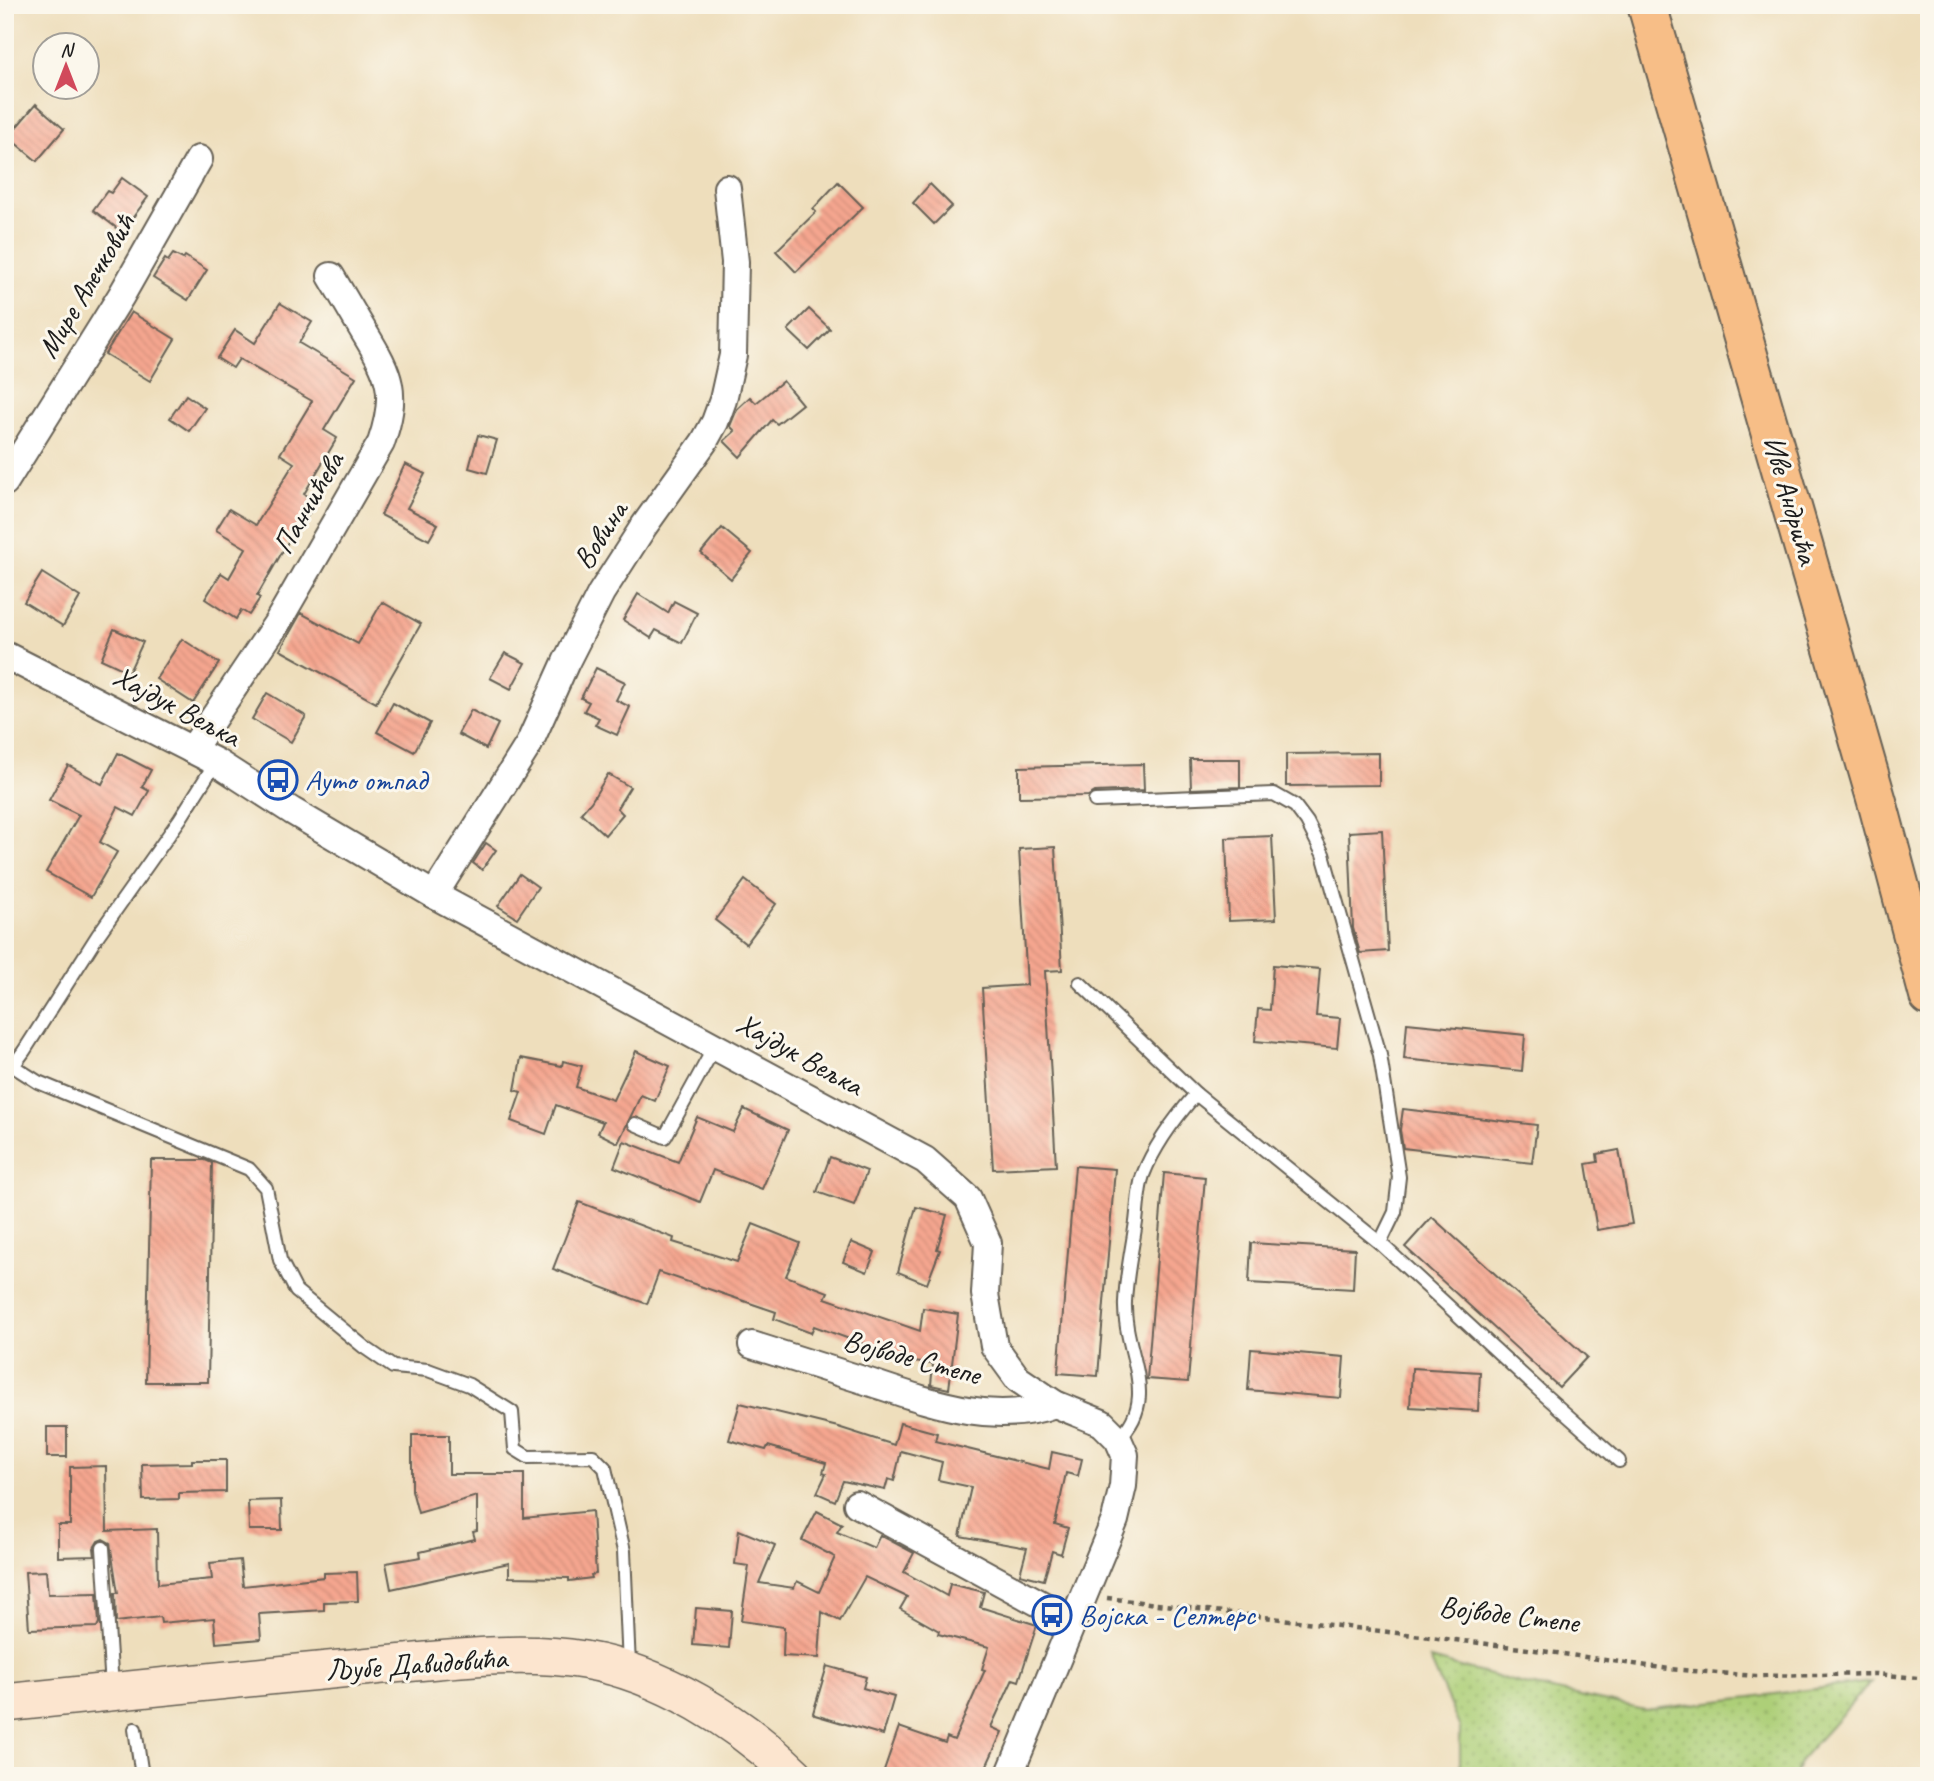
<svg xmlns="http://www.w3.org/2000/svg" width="1934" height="1781" font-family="Caveat,sans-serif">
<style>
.grass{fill:url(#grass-dots);stroke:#64764a;stroke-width:2}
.building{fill:url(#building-back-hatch)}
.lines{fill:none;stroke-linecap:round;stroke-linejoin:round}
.lane-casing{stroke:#666054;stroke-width:16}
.street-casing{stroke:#666054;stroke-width:30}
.secondary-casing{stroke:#666054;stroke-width:40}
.primary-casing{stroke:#666054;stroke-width:42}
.path{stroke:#666054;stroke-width:4.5;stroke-dasharray:5 5;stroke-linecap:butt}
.lane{stroke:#fff;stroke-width:12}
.street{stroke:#fff;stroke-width:26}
.secondary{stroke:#fce5cf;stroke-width:37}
.primary{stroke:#f7be87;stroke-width:38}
.labels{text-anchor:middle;stroke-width:6;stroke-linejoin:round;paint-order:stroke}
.street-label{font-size:30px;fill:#1c1c1c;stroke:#fbf7ec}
.transit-label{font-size:30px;fill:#164399;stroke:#fbf7ec;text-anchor:start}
</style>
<defs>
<pattern id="grass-dots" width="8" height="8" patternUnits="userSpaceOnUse" patternTransform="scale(1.75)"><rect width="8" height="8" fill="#adcf78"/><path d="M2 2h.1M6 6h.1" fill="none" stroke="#94b167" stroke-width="1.8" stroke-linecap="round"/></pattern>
<pattern id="building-back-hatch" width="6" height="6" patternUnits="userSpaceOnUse" patternTransform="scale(1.75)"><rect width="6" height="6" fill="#f5a68f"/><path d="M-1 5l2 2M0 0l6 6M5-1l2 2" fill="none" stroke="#d18e7b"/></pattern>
</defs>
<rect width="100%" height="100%" fill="#fbf7ec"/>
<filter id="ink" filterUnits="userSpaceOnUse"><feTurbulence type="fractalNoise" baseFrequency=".0143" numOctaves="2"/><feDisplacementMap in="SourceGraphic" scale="14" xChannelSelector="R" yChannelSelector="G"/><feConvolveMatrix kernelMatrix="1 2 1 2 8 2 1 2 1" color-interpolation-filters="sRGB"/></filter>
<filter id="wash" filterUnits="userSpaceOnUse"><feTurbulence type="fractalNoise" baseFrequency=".00686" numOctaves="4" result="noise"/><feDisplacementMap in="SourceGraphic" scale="28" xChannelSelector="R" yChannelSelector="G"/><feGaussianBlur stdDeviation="1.57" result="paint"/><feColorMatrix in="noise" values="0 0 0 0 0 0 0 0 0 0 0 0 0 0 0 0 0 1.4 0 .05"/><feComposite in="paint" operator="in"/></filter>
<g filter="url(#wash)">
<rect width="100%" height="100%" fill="#eedebc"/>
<polygon class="grass" points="1430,1659 1524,1684 1645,1710 1871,1682 1802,1758 1794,1776 1460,1776 1460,1728"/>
<g id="blocks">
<g class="building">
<polygon points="36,104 64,129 37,161 8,137"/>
<polygon points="122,178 148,197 122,232 93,210 107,191 111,193"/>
<polygon points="838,182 863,207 796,272 776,251 816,212 813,209"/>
<polygon points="930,184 952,206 934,224 913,203"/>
<polygon points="173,254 183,259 185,256 207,270 188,300 153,278 165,259 168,261"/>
<polygon points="280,303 312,322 299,343 356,377 324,430 337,438 304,494 316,502 304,522 300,521 257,596 260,598 249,615 241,610 236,619 205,599 221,573 229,578 246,548 216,530 229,509 256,525 294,463 280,454 312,401 239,359 233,368 217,358 235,330 255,343"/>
<polygon points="809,309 830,329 809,350 788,330"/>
<polygon points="131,312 175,339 150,381 105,354"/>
<polygon points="783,381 802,404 777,424 772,420 740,457 724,441 735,431 730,426 737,409 750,397 756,403"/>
<polygon points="186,395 205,408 189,431 170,418"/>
<polygon points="478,435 497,440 487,473 469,468"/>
<polygon points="405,464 425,474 407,508 438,524 429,540 381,515"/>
<polygon points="722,528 752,553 731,579 701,553"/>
<polygon points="42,573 80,597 63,626 24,602"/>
<polygon points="638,594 668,613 674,601 697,613 682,643 656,630 651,638 623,620"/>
<polygon points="382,602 421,624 376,703 280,650 301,613 358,644"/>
<polygon points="114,629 143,642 129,672 101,659"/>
<polygon points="182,639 219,663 193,703 156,679"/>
<polygon points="505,653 525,663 511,689 490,678"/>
<polygon points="596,668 625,682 616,700 630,707 617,735 595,725 599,718 584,711 589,702 581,698"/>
<polygon points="267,693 306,716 291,742 252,719"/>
<polygon points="393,703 430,723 414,752 377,732"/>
<polygon points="471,710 498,724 486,749 458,734"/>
<polygon points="118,753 151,770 142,787 149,791 135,816 118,807 100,842 117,852 91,897 46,872 79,815 49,800 68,765 102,784"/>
<polygon points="1379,753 1379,785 1286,786 1286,754"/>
<polygon points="1190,759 1240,759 1240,787 1191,789"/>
<polygon points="1143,764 1144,790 1095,792 1088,796 1019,797 1019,767"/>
<polygon points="608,774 630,787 617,808 623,814 605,835 581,813 591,802"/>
<polygon points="1382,830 1388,951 1360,953 1353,928 1349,832"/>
<polygon points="1272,836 1276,919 1229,921 1226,838"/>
<polygon points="486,843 496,850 482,870 473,863"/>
<polygon points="1055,847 1062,970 1045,971 1056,1166 993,1169 982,988 1027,985 1019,849"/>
<polygon points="520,874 538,887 517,918 498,906"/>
<polygon points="745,880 776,904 746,944 715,920"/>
<polygon points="1273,965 1320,969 1316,1016 1340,1018 1337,1048 1255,1041 1258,1009 1270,1010"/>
<polygon points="1407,1023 1525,1035 1522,1071 1404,1059"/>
<polygon points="636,1051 670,1066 655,1101 641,1095 618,1143 598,1133 603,1122 556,1105 546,1134 511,1121 521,1092 515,1090 521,1058 562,1066 563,1061 582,1066 576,1087 613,1100"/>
<polygon points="744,1109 788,1130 762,1189 713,1170 700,1202 614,1167 624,1141 678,1162 697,1117 733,1132"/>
<polygon points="1403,1109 1537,1125 1532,1163 1403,1148 1400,1130"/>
<polygon points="1619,1150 1632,1224 1597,1230 1586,1164 1598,1162 1597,1154"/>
<polygon points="830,1157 867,1171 854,1205 817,1192"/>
<polygon points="151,1160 205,1160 212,1163 208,1382 146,1382"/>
<polygon points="1075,1166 1115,1169 1098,1376 1058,1373"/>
<polygon points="1164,1173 1205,1177 1188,1382 1147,1379"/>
<polygon points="579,1202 674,1238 673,1242 737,1262 753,1224 800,1243 786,1276 828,1292 825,1298 920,1331 923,1308 958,1314 949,1389 931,1385 933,1364 912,1362 814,1326 811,1333 774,1319 776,1312 659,1272 647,1304 553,1269"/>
<polygon points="916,1207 947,1215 937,1249 940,1250 927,1284 898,1272"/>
<polygon points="1432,1217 1587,1357 1559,1387 1405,1247"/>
<polygon points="851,1242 875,1252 867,1272 843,1262"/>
<polygon points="1251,1243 1355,1249 1353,1289 1249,1283"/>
<polygon points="1251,1349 1344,1357 1341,1398 1248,1390"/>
<polygon points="1412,1368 1480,1372 1478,1411 1410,1407"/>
<polygon points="740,1403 838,1427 894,1445 900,1423 937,1433 935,1441 1049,1469 1052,1452 1082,1459 1078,1476 1066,1473 1055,1524 1068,1528 1061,1554 1052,1551 1044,1580 1020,1574 1027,1548 960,1536 971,1487 938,1480 942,1462 901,1451 894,1481 888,1479 885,1490 843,1481 835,1501 817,1493 826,1474 823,1473 826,1463 768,1446 766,1450 729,1440"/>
<rect x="47" y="1427" width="20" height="30"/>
<polygon points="412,1435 449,1435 449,1474 524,1474 524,1518 592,1511 596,1574 591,1575 592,1578 569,1581 569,1578 509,1577 509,1563 391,1589 386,1563 421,1557 420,1552 475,1539 473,1532 477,1531 477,1496 418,1513 412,1490"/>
<polygon points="192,1460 226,1460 226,1492 179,1493 179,1499 143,1500 142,1464 192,1463"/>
<polygon points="106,1466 107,1531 157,1529 158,1584 212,1579 210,1563 240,1560 243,1586 324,1577 324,1573 357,1572 358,1601 324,1602 324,1610 259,1614 261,1639 216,1643 214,1618 161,1623 160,1617 116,1622 115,1593 118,1593 110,1543 103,1539 98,1541 94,1548 95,1556 58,1557 58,1525 70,1525 70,1467"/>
<polygon points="281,1500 282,1530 249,1530 248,1501"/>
<polygon points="817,1511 842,1524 837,1532 874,1548 880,1535 914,1553 904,1572 947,1596 950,1584 984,1592 980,1607 1037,1625 1019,1681 1013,1679 991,1727 1002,1732 982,1776 882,1776 899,1727 945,1743 947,1737 954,1740 985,1670 982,1669 989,1647 938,1634 939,1631 900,1609 907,1597 865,1577 840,1621 822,1612 819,1658 783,1656 784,1627 741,1621 749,1566 735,1564 739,1530 775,1545 759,1583 794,1588 797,1581 819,1592 835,1557 802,1540"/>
<polygon points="46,1571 48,1594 97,1593 99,1623 97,1627 29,1629 25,1572"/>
<polygon points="696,1608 732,1611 729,1648 693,1645"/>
<polygon points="827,1666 866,1677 863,1688 894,1697 883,1735 815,1715 813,1713"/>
</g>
</g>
</g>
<g filter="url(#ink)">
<use href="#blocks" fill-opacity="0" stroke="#666054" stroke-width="2"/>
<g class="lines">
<g class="lane-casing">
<g id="lane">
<polyline points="1095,801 1274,794 1295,806 1307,822 1323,854 1380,1055 1399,1177 1395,1212 1380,1243"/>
<polyline points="1080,983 1196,1094 1380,1243 1540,1391 1619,1461"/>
<polyline points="13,1066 38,1082 249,1169 266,1188 280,1260 296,1291 364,1347 393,1367 428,1370 469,1385 512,1412 515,1449 528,1457 593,1456 605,1468 624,1551 629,1667"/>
<polyline points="5,1070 13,1066 24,1051 98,935 180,819 216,762"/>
<polyline points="635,1124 665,1137 715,1046"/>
<path d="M1118,1439C1162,1397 1123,1353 1125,1302C1126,1276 1132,1249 1136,1222C1138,1207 1138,1189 1143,1175C1155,1144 1175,1118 1196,1094"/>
<polyline points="103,1548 112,1688"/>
<polyline points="135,1729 142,1776"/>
</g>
</g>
<g class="street-casing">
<g id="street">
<polyline points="5,482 121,296 199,159"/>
<polyline points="5,655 216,762 292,811 434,895 925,1160 968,1198 988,1243 985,1294 994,1346 1018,1379 1055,1404 1102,1423 1118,1439 1125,1455 1123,1486 1115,1520 1009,1776"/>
<path d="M192,750L277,623L381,443C398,393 391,376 364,332C353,313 342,295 331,276"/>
<polyline points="434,895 529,744 566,662 601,593 644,526 704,442 715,422 723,400 733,355 735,262 727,188"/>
<path d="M752,1345C790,1357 828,1369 866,1381C927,1401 992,1427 1055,1404"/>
<polyline points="857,1504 1072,1621"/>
</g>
</g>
<g class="secondary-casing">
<path id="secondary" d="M5,1703C128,1690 251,1677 373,1666C442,1660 516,1649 584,1660C661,1673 740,1722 795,1776"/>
</g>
<g class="primary-casing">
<polyline id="primary" points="1647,5 1878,805 1929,996"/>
</g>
<polyline class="path" points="1107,1598 1521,1648 1669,1669 1756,1676 1876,1674 1929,1679"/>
<use href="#lane" class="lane"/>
<use href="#street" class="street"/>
<use href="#secondary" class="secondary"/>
<use href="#primary" class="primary"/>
</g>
</g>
<defs>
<g id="bus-ring" transform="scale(2.0125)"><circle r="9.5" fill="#fbf7ec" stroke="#1a4fb4" stroke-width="1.5"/><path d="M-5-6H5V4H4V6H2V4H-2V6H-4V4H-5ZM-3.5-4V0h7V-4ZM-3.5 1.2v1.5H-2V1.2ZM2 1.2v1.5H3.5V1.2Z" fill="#1a4fb4"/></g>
</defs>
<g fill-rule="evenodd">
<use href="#bus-ring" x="278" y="780"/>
<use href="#bus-ring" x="1052" y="1615"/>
</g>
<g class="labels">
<g class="street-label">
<text transform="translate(86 286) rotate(-59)" y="10">Мире Алечковић</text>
<text transform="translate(1791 500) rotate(74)" y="10">Иве Андрића</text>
<text transform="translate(308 503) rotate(-60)" y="10">Панчићева</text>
<text transform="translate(600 535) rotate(-57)" y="10">Вовина</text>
<text transform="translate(177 706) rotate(28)" y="10">Хајдук Вељка</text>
<text transform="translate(800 1054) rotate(29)" y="10">Хајдук Вељка</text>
<text transform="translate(912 1357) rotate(15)" y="10">Војводе Степе</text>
<text transform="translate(1509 1614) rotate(7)" y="10">Војводе Степе</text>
<text transform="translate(416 1664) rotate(-4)" y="10">Љубе Давидовића</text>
</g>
<g class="transit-label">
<text x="305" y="790">Ауто отпад</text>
<text x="1079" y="1625">Војска - Селтерс</text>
</g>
</g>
<rect width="1934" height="1781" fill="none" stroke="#fbf7ec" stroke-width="28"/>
<g transform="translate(66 66)"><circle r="33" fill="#fbf7ec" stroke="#a29f99" stroke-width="2"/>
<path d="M0-5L12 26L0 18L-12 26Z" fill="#d1495b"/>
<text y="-10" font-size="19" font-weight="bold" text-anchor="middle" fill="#1c1c1c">N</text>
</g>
</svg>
